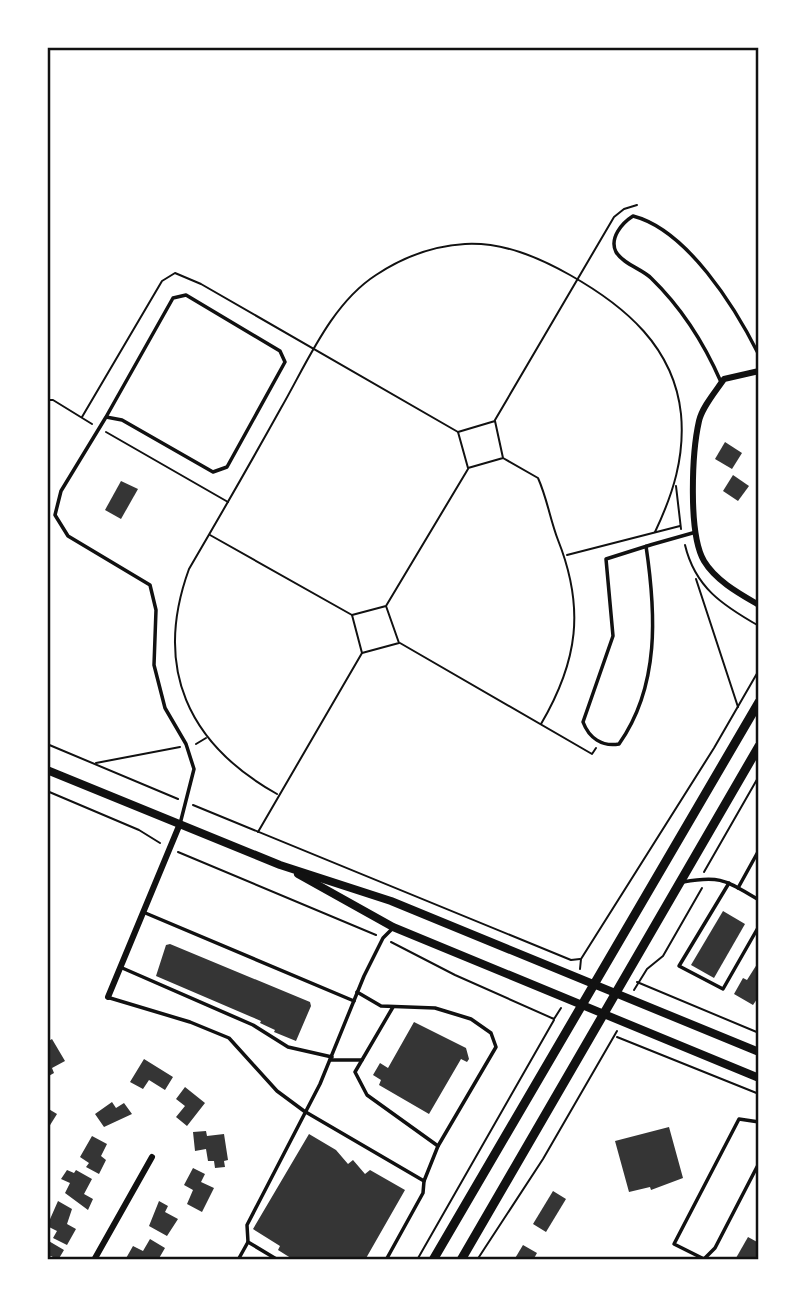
<svg xmlns="http://www.w3.org/2000/svg" width="806" height="1307" font-family="Karla,sans-serif">
<style>
.building{fill:#353535}
.lines{fill:none;stroke-linecap:round;stroke-linejoin:round}
.path{stroke:#111;stroke-width:2}
.service{stroke:#111;stroke-width:3.5}
.minor{stroke:#111;stroke-width:6}
.tertiary{stroke:#111;stroke-width:8}
.secondary{stroke:#111;stroke-width:9}
.neatline{fill:none;stroke:#111;stroke-width:2.5}
</style>
<rect width="100%" height="100%" fill="#fff"/>
<g class="building">
<polygon points="725,442 742,453 732,469 715,459"/>
<polygon points="733,475 749,486 738,501 723,491"/>
<polygon points="121,481 138,489 121,519 105,510"/>
<polygon points="723,911 745,924 714,978 691,965"/>
<polygon points="170,944 310,1002 311,1006 296,1041 274,1032 275,1030 260,1023 261,1021 156,976 166,945"/>
<polygon points="759,961 759,996 753,1005 734,994 743,978 747,980"/>
<polygon points="414,1022 466,1048 469,1059 467,1062 461,1059 429,1114 379,1085 381,1080 373,1075 380,1063 388,1068"/>
<polygon points="52,1039 65,1061 52,1068 54,1073 47,1077 47,1042"/>
<polygon points="144,1059 173,1077 165,1090 149,1080 143,1089 130,1082"/>
<polygon points="185,1087 205,1103 187,1126 176,1117 185,1106 176,1099"/>
<polygon points="112,1102 116,1108 124,1103 132,1114 104,1127 95,1114"/>
<polygon points="47,1108 57,1114 47,1130"/>
<polygon points="669,1127 683,1178 651,1190 650,1187 629,1192 615,1141"/>
<polygon points="206,1131 207,1136 224,1134 228,1160 224,1161 225,1167 215,1168 214,1161 208,1161 206,1149 195,1151 193,1132"/>
<polygon points="309,1134 336,1150 348,1164 353,1160 365,1174 370,1170 405,1190 365,1260 294,1260 278,1250 280,1246 253,1229"/>
<polygon points="92,1136 107,1144 101,1156 106,1160 99,1174 86,1167 89,1163 80,1157"/>
<polygon points="193,1168 205,1174 201,1182 214,1188 202,1212 187,1204 193,1190 184,1185"/>
<polygon points="67,1170 74,1173 76,1170 92,1179 84,1194 93,1199 88,1210 65,1193 70,1183 61,1179"/>
<polygon points="553,1191 566,1199 546,1232 533,1224"/>
<polygon points="58,1201 72,1209 67,1224 76,1229 67,1245 53,1238 57,1231 47,1226"/>
<polygon points="159,1201 168,1206 165,1212 178,1219 167,1236 149,1226"/>
<polygon points="748,1237 759,1243 759,1260 736,1258"/>
<polygon points="150,1239 165,1248 158,1260 125,1260 133,1246 143,1251"/>
<polygon points="47,1240 64,1250 58,1260 51,1256 47,1260"/>
<polygon points="523,1245 537,1253 533,1260 514,1260"/>
</g>
<g class="lines">
<g class="path">
<polyline points="47,400 53,400 92,424"/>
<polyline points="82,417 162,281 175,273 201,284 458,432"/>
<polyline points="495,420 614,217 624,209 637,205"/>
<polyline points="106,432 228,502"/>
<path d="M503,458L495,421L458,432L468,468L503,458L538,478C547,498 550,519 558,540C585,608 578,661 541,724"/>
<polyline points="676,486 681,529"/>
<polyline points="210,535 352,615"/>
<path d="M685,545C695,587 722,605 759,626"/>
<polyline points="567,555 680,526"/>
<polyline points="696,579 738,707"/>
<polyline points="386,606 399,643 362,653 352,615 386,606 468,469"/>
<polyline points="400,643 592,754 596,748"/>
<polyline points="47,744 178,799"/>
<polyline points="196,744 206,738"/>
<polyline points="96,763 180,747"/>
<polyline points="47,791 139,830 160,843"/>
<path d="M277,794C188,744 153,668 189,569C220,516 251,462 281,408C307,363 331,304 376,275C403,257 432,246 465,244C503,242 538,257 570,275C625,306 674,347 681,414C685,457 673,494 655,532"/>
<polyline points="193,805 571,960 580,959"/>
<polyline points="258,832 362,653"/>
<polyline points="178,852 376,935"/>
<polyline points="704,872 759,776"/>
<polyline points="391,942 455,975 554,1019 561,1008"/>
<polyline points="580,969 581,959 714,748 759,670"/>
<polyline points="637,982 759,1033"/>
<polyline points="634,990 647,969 663,956 702,888"/>
<polyline points="617,1037 759,1094"/>
<polyline points="417,1260 554,1020"/>
<polyline points="477,1260 543,1159 617,1031"/>
</g>
<g class="service">
<path d="M721,382C704,343 682,308 651,278C642,269 623,264 616,252C609,238 622,223 633,216C687,230 735,307 759,355"/>
<polyline points="106,417 173,298 186,295 280,351 285,362 227,467 213,472 122,420 106,417 61,491 55,515 68,536 150,585 156,610 154,665 165,708 186,744 194,769 180,824"/>
<path d="M646,546C656,613 660,686 619,744C602,747 589,738 583,722L613,636L606,559C636,549 666,540 696,532"/>
<path d="M683,882C722,875 726,881 759,900"/>
<polyline points="729,883 679,966 723,989 759,926"/>
<polyline points="738,888 759,850"/>
<polyline points="143,912 354,1001"/>
<polyline points="120,967 253,1025 288,1047 332,1057"/>
<polyline points="357,992 381,1006 435,1008 471,1019 491,1033 496,1047 438,1146 424,1181"/>
<polyline points="110,998 190,1022 229,1038 277,1091 304,1111 424,1181 423,1193 386,1260"/>
<polyline points="393,1007 355,1072 367,1095 438,1146"/>
<polyline points="330,1060 362,1060"/>
<polyline points="759,1122 739,1119 674,1244 704,1259 715,1248 759,1163"/>
<polyline points="758,1230 759,1230"/>
<polyline points="238,1260 248,1242"/>
<polyline points="278,1260 248,1242 247,1225 320,1084 364,976 383,938 392,929"/>
</g>
<g class="minor">
<path d="M759,371L724,379C716,391 702,407 699,421C692,452 688,534 704,561C716,581 740,594 759,605"/>
<polyline points="108,997 179,826"/>
<polyline points="94,1260 152,1157"/>
</g>
<g class="tertiary">
<polyline points="47,770 280,865 391,901 759,1052"/>
<polyline points="298,874 393,927 759,1078"/>
</g>
<g class="secondary">
<polyline points="433,1260 759,702"/>
<polyline points="461,1260 759,746"/>
</g>
</g>
<rect width="806" height="1307" fill="none" stroke="#ffffff" stroke-width="98"/>
<rect x="49" y="49" width="708" height="1209" class="neatline"/>
</svg>
